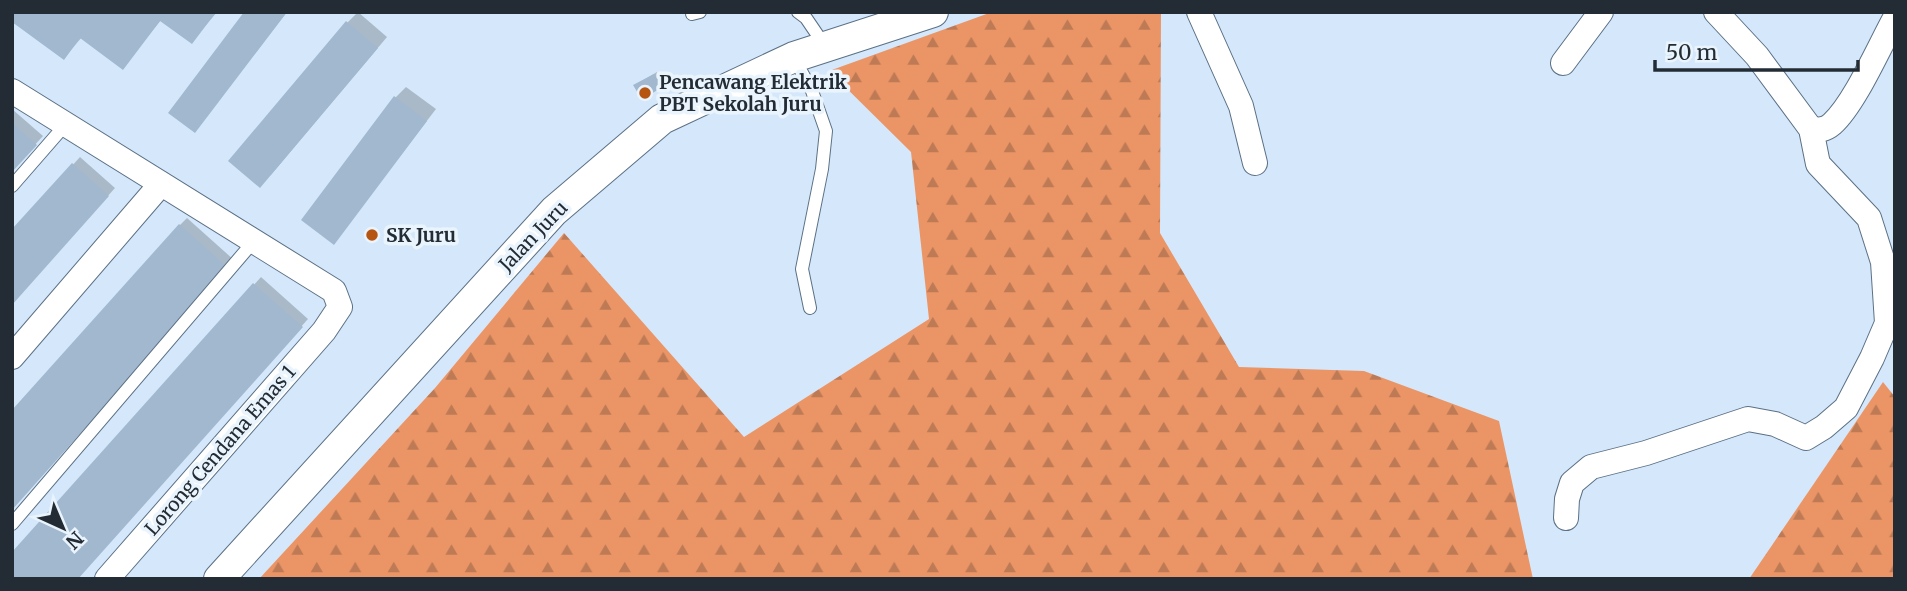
<svg xmlns="http://www.w3.org/2000/svg" width="1907" height="591" font-family="Merriweather,serif">
<style>
.forest{fill:url(#forest-firs)}
.shadow{fill:#0003}
.building{fill:#a1b8cf}
.lines{fill:none;stroke-linecap:round;stroke-linejoin:round}
.service-casing{stroke:#5b7085;stroke-width:14}
.minor-casing{stroke:#5b7085;stroke-width:26}
.tertiary-casing{stroke:#5b7085;stroke-width:32}
.service{stroke:#fff;stroke-width:12}
.minor{stroke:#fff;stroke-width:24}
.tertiary{stroke:#fff;stroke-width:30}
.poi-dot{fill:#b65512;stroke:#eaf4fd;stroke-width:2.5}
.labels{text-anchor:middle;stroke-width:7;stroke-linejoin:round;paint-order:stroke}
.poi-label{font-size:19px;font-weight:bold;fill:#232c35;stroke:#eaf4fd;text-anchor:start}
.street-label{font-size:19px;fill:#232c35;stroke:#eaf4fd}
</style>
<defs>
<pattern id="forest-firs" width="22" height="20" patternUnits="userSpaceOnUse" patternTransform="scale(1.75)"><rect width="22" height="20" fill="#eb9566"/><path d="M5 1l3.5 6h-7zM16 11l3.5 6h-7z" fill="#be7a55"/></pattern>
</defs>
<rect width="100%" height="100%" fill="#d5e8fb"/>
<g class="forest">
<polygon points="992,12 1161,12 1160,233 1239,367 1364,371 1499,421 1533,579 259,579 435,388 564,233 744,437 929,319 911,152 829,71"/>
<polygon points="1883,382 1895,397 1895,579 1749,579"/>
</g>
<g class="shadow">
<polygon points="12,12 217,12 192,42 161,20 123,67 82,37 64,58"/>
<polygon points="246,12 287,12 195,131"/>
<polygon points="358,12 387,37 270,176 347,23"/>
<polygon points="657,72 664,82 642,98 635,85"/>
<polygon points="406,87 436,109 334,242 396,97"/>
<polygon points="12,109 43,136 12,170"/>
<polygon points="80,157 115,188 12,303 12,232"/>
<polygon points="187,218 234,260 12,508 180,225"/>
<polygon points="261,277 308,319 76,579 12,555"/>
</g>
<g class="building">
<polygon points="12,12 216,12 192,44 160,21 123,70 80,38 64,60 12,22"/>
<polygon points="244,12 287,12 195,133 168,113"/>
<polygon points="346,21 378,48 260,188 228,161"/>
<polygon points="654,74 662,87 642,100 633,85"/>
<polygon points="394,96 427,121 334,245 301,220"/>
<polygon points="12,123 37,145 12,172"/>
<polygon points="72,163 109,196 12,305 12,229"/>
<polygon points="179,224 228,268 12,510 12,410"/>
<polygon points="253,283 303,327 78,579 12,579 12,552"/>
</g>
<g class="lines">
<g class="service-casing">
<g id="service">
<polyline points="798,12 806,18 825,46"/>
<polyline points="692,14 700,12"/>
<polyline points="794,58 812,91 826,131 822,169 802,269 810,308"/>
<polyline points="12,186 66,124"/>
<polyline points="12,524 254,241"/>
</g>
</g>
<g class="minor-casing">
<g id="minor">
<polyline points="1199,12 1241,106 1255,163"/>
<polyline points="1563,63 1601,12"/>
<polyline points="12,91 334,291 340,307 324,331 107,579"/>
<path d="M1811,129C1820,130 1825,130 1832,124C1855,103 1879,47 1895,18"/>
<polyline points="12,357 161,184"/>
<polyline points="1566,518 1567,499 1572,483 1591,467 1646,453 1748,419 1775,424 1806,438 1824,427 1846,408 1872,358 1887,323 1883,262 1869,218 1818,164 1811,129 1757,56 1716,12"/>
</g>
</g>
<g class="tertiary-casing">
<polyline id="tertiary" points="219,579 554,211 662,119 794,57 933,12"/>
</g>
<use href="#service" class="service"/>
<use href="#minor" class="minor"/>
<use href="#tertiary" class="tertiary"/>
</g>
<g class="poi-dot">
<circle cx="645" cy="93" r="7"/>
<circle cx="372" cy="235" r="7"/>
</g>
<g class="labels">
<g class="poi-label">
<text x="659" y="89">Pencawang Elektrik<tspan x="659" dy="22">PBT Sekolah Juru</tspan></text>
<text x="386" y="242">SK Juru</text>
</g>
<g class="street-label">
<text transform="translate(533 236) rotate(-46)" y="7">Jalan Juru</text>
<text transform="translate(220 450) rotate(-49)" y="7">Lorong Cendana Emas 1</text>
</g>
</g>
<rect width="1907" height="591" fill="none" stroke="#232c35" stroke-width="28"/>
<g transform="translate(63 528) rotate(136)" stroke="#eaf4fd" stroke-width="5" paint-order="stroke">
<path d="M0-5L12 26L0 18L-12 26Z" fill="#232c35"/>
<text y="-10" font-size="19" font-weight="bold" text-anchor="middle" fill="#232c35">N</text>
</g>
<path d="M1655 60v10h203v-10" fill="none" stroke="#232c35" stroke-width="3.5"/>
<text x="1666" y="60" font-size="21" fill="#232c35" stroke="#eaf4fd" stroke-width="5" paint-order="stroke">50 m</text>
</svg>
